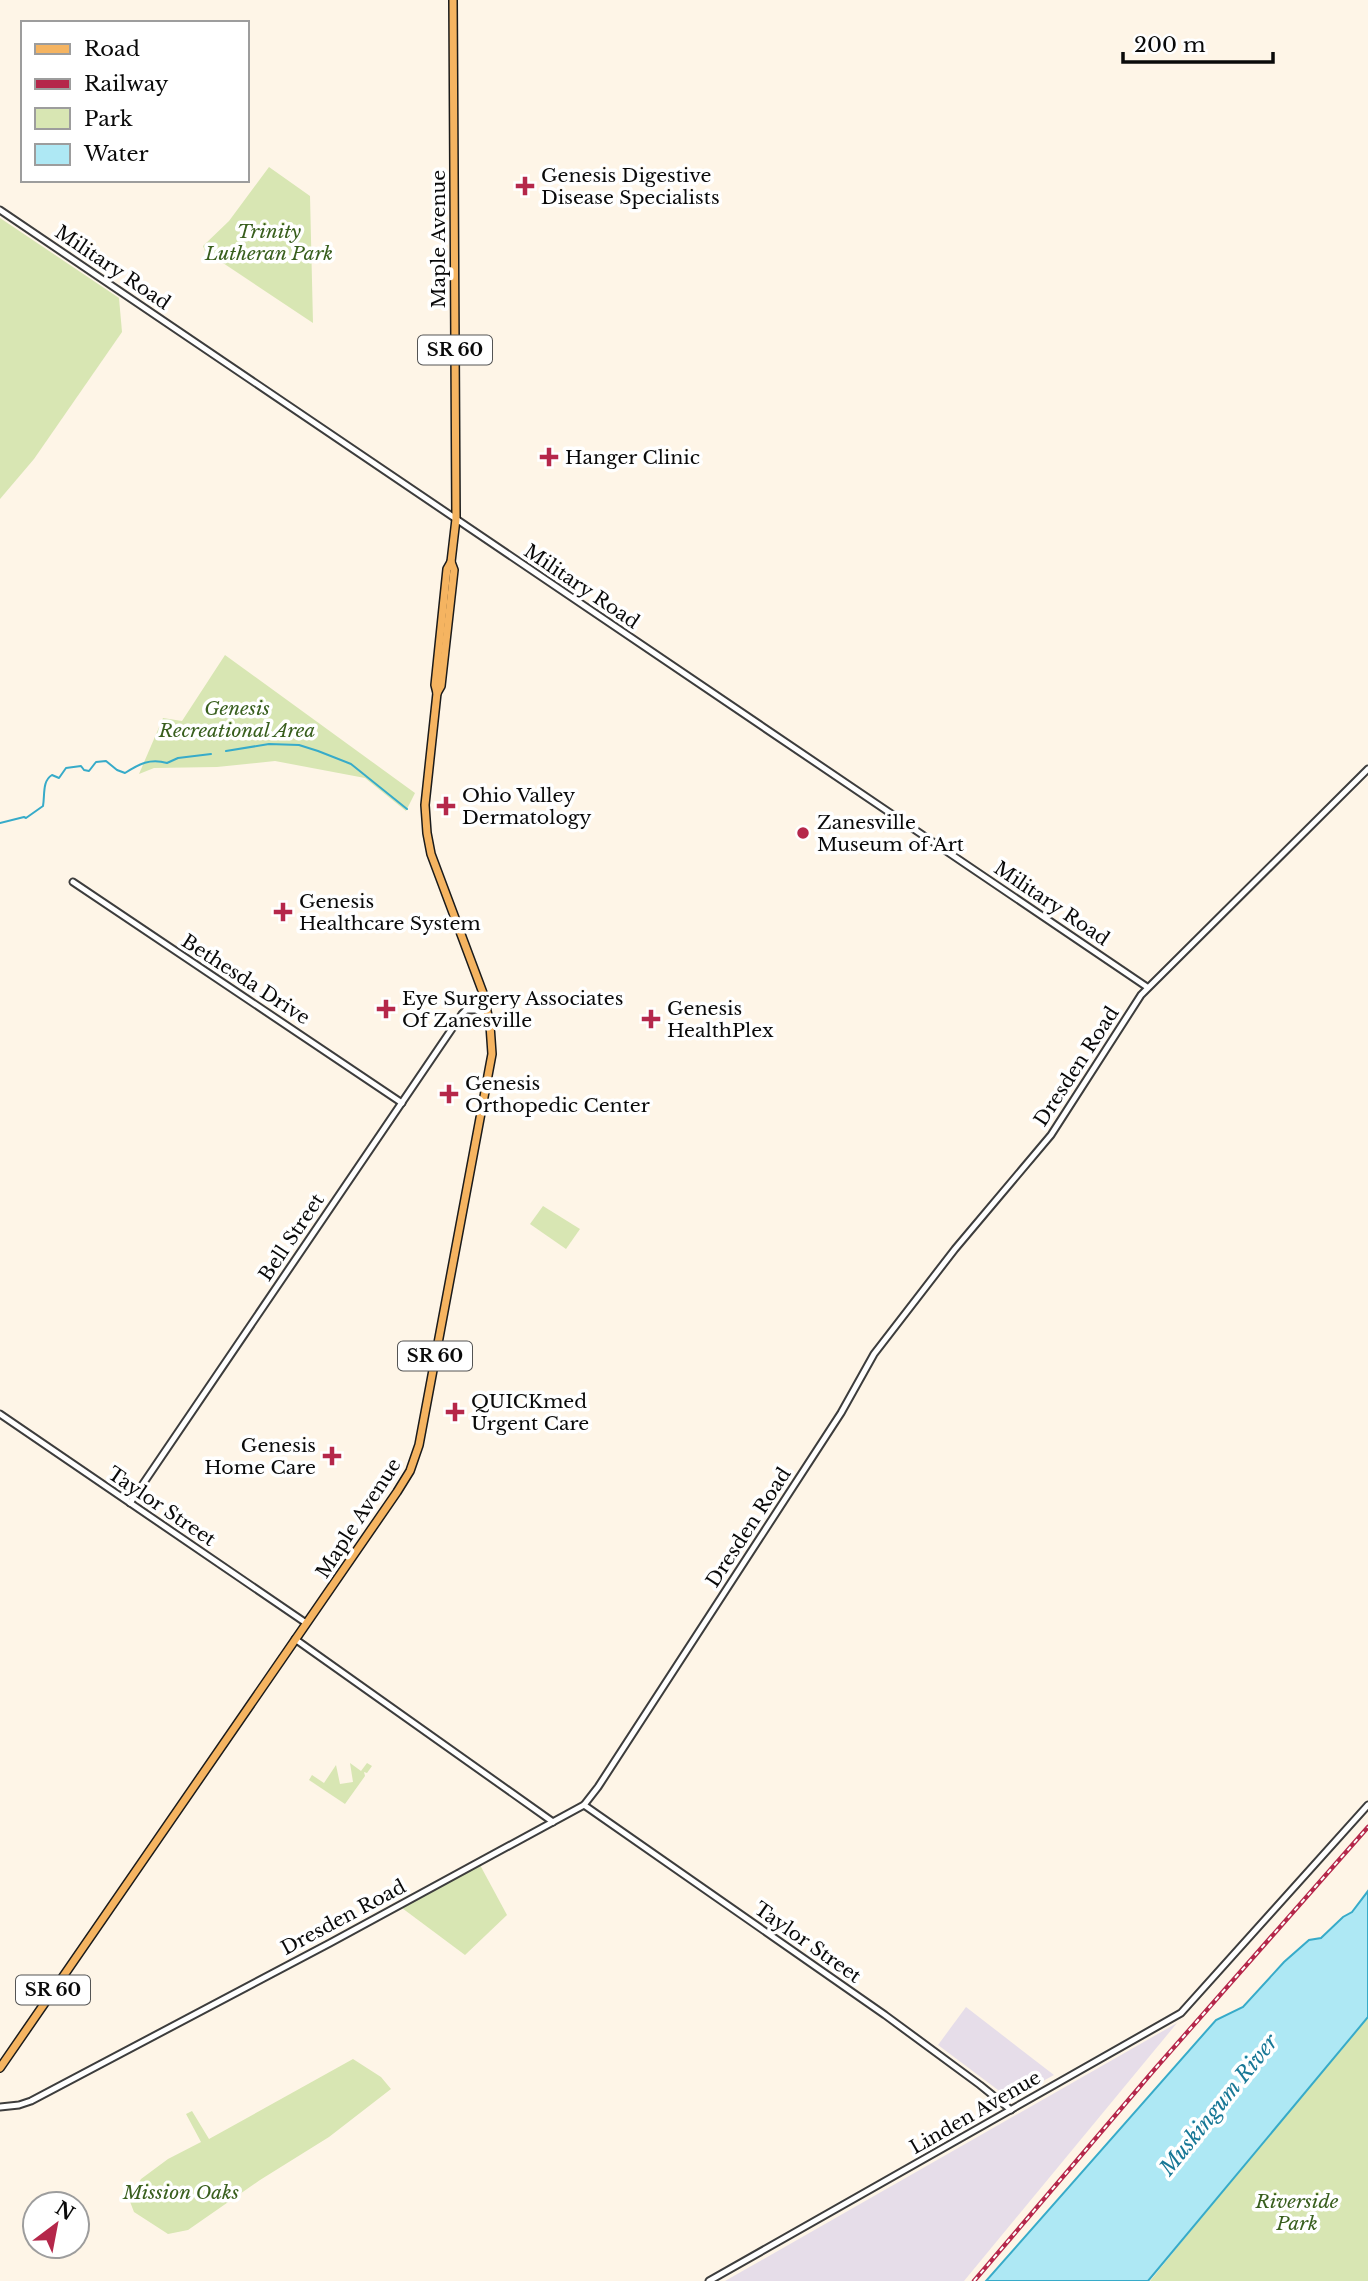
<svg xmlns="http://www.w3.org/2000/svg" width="1368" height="2281" font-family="'Libre Baskerville',serif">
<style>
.industrial{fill:#e6dde9}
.green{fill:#d8e6b3}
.water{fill:#aee8f4;stroke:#37abc9;stroke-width:2}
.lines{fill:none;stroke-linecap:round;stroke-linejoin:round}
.stream{stroke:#37abc9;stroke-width:2}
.tertiary-casing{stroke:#3d3d3d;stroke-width:9}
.primary-casing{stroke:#1b1b1b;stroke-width:10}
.tertiary{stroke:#fff;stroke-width:5}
.primary{stroke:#f5b461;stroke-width:7}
.rail-casing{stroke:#b5274a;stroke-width:4.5}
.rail{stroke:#fff;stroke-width:2;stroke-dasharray:5;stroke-linecap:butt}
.poi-dot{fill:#b5274a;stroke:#fff;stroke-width:2.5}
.labels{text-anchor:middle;stroke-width:7;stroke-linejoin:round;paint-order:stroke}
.shield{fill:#fff;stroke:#545454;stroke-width:2}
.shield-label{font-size:18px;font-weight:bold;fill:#0a0a0a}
.poi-label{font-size:19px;fill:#0a0a0a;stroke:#fff;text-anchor:start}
.park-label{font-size:19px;font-style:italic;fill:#385e1d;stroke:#fff}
.street-label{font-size:19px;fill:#0a0a0a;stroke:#fff}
.water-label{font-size:21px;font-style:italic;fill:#187896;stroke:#fff}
</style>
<rect width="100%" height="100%" fill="#fef5e7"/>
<g class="industrial">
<polygon points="966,2007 1054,2075 1010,2099 938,2045"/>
<polygon points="1177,2023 964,2281 725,2281"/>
</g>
<g class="green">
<polygon points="269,167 310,196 313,323 205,251 203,246 229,221"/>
<polygon points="0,218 119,298 122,332 34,459 0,499"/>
<polygon points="225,655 415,793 406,811 365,778 275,761 217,767 154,768 139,774 163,718 182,721"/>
<polygon points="543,1206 580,1229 566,1249 530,1224"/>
<polygon points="350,1763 361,1771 367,1763 372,1766 367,1773 364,1772 365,1776 345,1804 309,1780 312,1775 324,1783 336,1765 340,1784 353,1782"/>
<polygon points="480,1865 507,1915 465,1955 402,1908"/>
<polygon points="1368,2017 1368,2281 1150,2281 1273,2129"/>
<polygon points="353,2059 381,2077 391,2089 329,2137 260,2180 188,2230 168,2234 134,2212 129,2199 141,2179 168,2159 201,2142 186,2114 192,2111 209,2139"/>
</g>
<polygon class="water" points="1368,1891 1368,2017 1148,2281 986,2281 1216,2020 1243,2007 1284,1962 1309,1940 1321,1938 1343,1917 1352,1912"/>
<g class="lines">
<g class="stream">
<polyline points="226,751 269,744 299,745 318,751 351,764 407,809"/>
<path d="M0,823L24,817L26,818L43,806C45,795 42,781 52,775L59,778L66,768L81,766L84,770L89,771L96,762L106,761L117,770L125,773C139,764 150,758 167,763L178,758L211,754"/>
</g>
<g class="tertiary-casing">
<g id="tertiary">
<polyline points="0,210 1147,987"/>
<polyline points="73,882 402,1103"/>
<polyline points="466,1010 476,1010 488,1017"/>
<polyline points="0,1414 306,1623"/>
<polyline points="130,1503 462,1014 483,993"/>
<polyline points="295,1639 553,1822"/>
<polyline points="584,1805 885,2015 980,2085 1011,2110"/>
<polyline points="0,2107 19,2105 31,2101 330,1943 584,1805 598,1787 841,1413 874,1354 955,1249 1051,1135 1141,995 1368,769"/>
<polyline points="709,2281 1181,2013 1368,1805"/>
</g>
</g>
<g class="primary-casing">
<g id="primary">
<polyline points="437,693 435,685 447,569 451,562"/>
<polyline points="0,2068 397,1492 410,1471 419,1445 492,1054 490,1025 483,993 431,854 427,833 425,805 437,693 441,686 454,570 451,562 456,519 453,0"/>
</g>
</g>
<use href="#tertiary" class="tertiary"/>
<use href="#primary" class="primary"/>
<g class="rail-casing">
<polyline id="rail" points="974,2281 1154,2070 1368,1827"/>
</g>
<use href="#rail" class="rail"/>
</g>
<g class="poi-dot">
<path d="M521.5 175.5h7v7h7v7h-7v7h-7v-7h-7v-7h7z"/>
<path d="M545.5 446.5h7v7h7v7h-7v7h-7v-7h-7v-7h7z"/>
<path d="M442.5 795.5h7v7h7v7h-7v7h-7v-7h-7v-7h7z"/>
<circle cx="803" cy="833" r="7"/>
<path d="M279.5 901.5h7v7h7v7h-7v7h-7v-7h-7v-7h7z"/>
<path d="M382.5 998.5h7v7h7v7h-7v7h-7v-7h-7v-7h7z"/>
<path d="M647.5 1008.5h7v7h7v7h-7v7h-7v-7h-7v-7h7z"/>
<path d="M445.5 1083.5h7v7h7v7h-7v7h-7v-7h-7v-7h7z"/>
<path d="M451.5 1401.5h7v7h7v7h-7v7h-7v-7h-7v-7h7z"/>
<path d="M328.5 1445.5h7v7h7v7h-7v7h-7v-7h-7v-7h7z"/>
</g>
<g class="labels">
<g class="shield">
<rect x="418" y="335.5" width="74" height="29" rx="5"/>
<rect x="398" y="1341.5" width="74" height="29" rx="5"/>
<rect x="16" y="1975.5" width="74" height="29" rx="5"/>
</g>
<g class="shield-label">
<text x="455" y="356">SR 60</text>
<text x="435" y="1362">SR 60</text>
<text x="53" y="1996">SR 60</text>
</g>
<g class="poi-label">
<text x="541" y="182">Genesis Digestive<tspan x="541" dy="22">Disease Specialists</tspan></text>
<text x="565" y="464">Hanger Clinic</text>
<text x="462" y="802">Ohio Valley<tspan x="462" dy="22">Dermatology</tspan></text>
<text x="817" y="829">Zanesville<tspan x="817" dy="22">Museum of Art</tspan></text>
<text x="299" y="908">Genesis<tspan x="299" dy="22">Healthcare System</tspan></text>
<text x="402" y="1005">Eye Surgery Associates<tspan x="402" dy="22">Of Zanesville</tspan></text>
<text x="667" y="1015">Genesis<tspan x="667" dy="22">HealthPlex</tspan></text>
<text x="465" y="1090">Genesis<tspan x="465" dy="22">Orthopedic Center</tspan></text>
<text x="471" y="1408">QUICKmed<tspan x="471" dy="22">Urgent Care</tspan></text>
<text x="316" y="1452" text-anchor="end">Genesis<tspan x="316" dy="22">Home Care</tspan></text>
</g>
<g class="park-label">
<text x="269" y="238">Trinity<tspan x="269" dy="22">Lutheran Park</tspan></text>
<text x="237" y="715">Genesis<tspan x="237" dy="22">Recreational Area</tspan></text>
<text x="181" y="2199">Mission Oaks</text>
<text x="1297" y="2208">Riverside<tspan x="1297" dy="22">Park</tspan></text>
</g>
<g class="street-label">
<text transform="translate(438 239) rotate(-90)" y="7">Maple Avenue</text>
<text transform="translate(113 267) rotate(34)" y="7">Military Road</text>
<text transform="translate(582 586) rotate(34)" y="7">Military Road</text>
<text transform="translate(1052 903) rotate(34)" y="7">Military Road</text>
<text transform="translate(246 979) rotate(33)" y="7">Bethesda Drive</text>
<text transform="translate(1076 1066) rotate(-57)" y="7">Dresden Road</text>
<text transform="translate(291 1237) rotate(-56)" y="7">Bell Street</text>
<text transform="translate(162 1506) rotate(34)" y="7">Taylor Street</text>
<text transform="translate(358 1518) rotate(-57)" y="7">Maple Avenue</text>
<text transform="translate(748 1527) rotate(-57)" y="7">Dresden Road</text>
<text transform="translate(343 1917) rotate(-28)" y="7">Dresden Road</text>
<text transform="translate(808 1942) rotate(35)" y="7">Taylor Street</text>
<text transform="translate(975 2112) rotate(-30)" y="7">Linden Avenue</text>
</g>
<g class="water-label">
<text transform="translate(1219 2105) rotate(-51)" y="7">Muskingum River</text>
</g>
</g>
<rect x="21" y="21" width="228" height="161" fill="#ffffff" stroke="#9d9d9d" stroke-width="2"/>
<rect x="35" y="44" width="35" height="10" fill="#f5b461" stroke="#9d9d9d" stroke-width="2"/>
<text x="84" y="56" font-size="21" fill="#0a0a0a">Road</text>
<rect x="35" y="79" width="35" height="10" fill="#b5274a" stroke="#9d9d9d" stroke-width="2"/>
<text x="84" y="91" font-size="21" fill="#0a0a0a">Railway</text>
<rect x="35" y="108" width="35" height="21" fill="#d8e6b3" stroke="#9d9d9d" stroke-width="2"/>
<text x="84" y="126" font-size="21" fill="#0a0a0a">Park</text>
<rect x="35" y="144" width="35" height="21" fill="#aee8f4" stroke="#9d9d9d" stroke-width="2"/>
<text x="84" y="161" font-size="21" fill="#0a0a0a">Water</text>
<g transform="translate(56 2225) rotate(32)"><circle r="33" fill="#ffffff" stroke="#9d9d9d" stroke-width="2"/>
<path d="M0-5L12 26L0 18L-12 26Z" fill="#b5274a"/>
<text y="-10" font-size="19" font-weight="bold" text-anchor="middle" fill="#0a0a0a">N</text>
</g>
<path d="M1123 52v10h150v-10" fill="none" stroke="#0a0a0a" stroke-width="3.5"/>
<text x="1134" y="52" font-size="21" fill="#0a0a0a" stroke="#ffffff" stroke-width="5" paint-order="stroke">200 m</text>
</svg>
